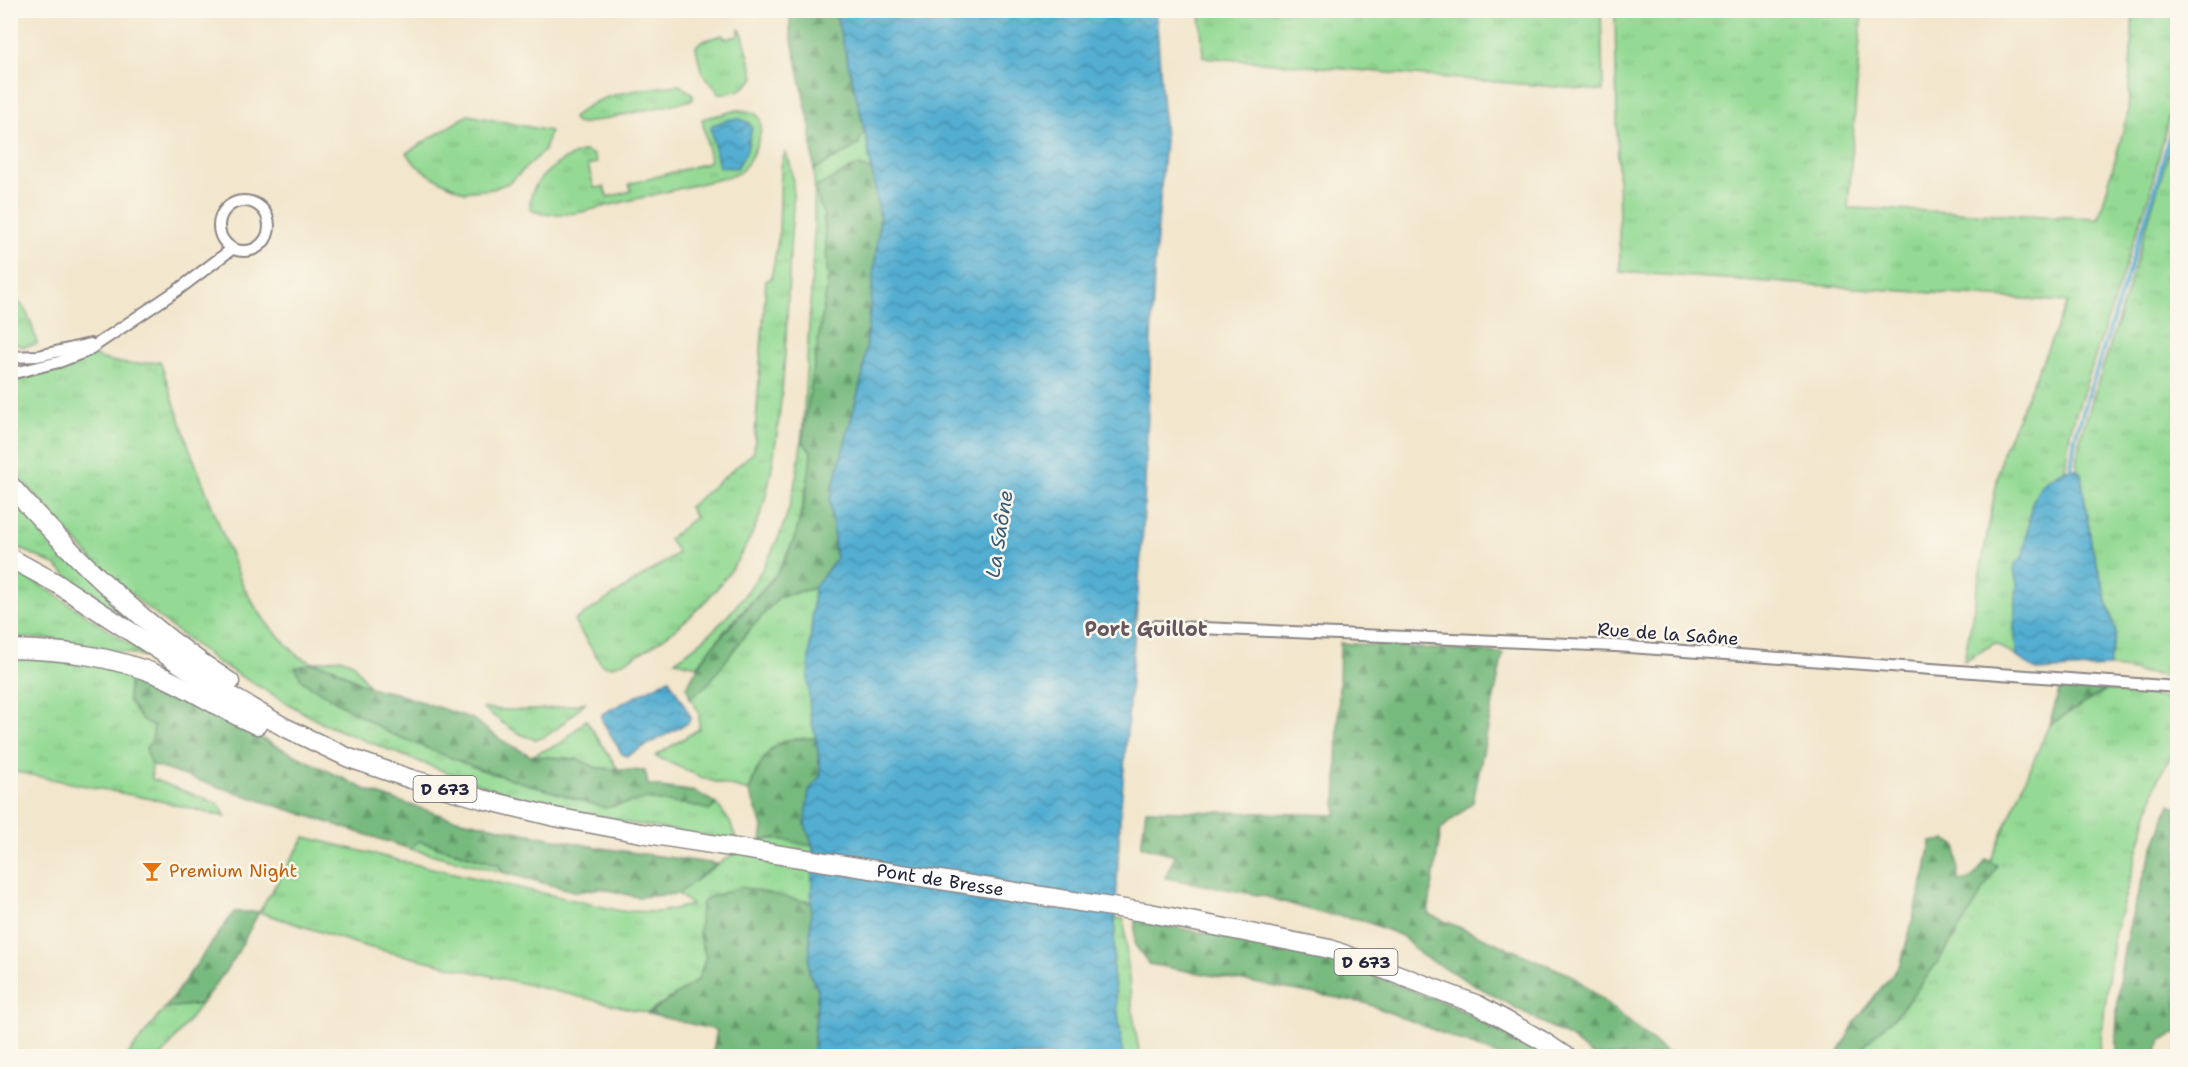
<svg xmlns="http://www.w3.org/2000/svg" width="2188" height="1067" font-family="'Shantell Sans',sans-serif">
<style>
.grass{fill:url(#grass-tufts);stroke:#5b7e68;stroke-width:1.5}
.forest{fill:url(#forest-firs);stroke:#4c6e5c;stroke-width:1.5}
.water{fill:url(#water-waves);stroke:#3a6886;stroke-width:1.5}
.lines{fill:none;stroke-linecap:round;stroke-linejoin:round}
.stream{stroke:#52aed1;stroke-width:4}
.street-casing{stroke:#8a8484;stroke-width:14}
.primary-casing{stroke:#8a8484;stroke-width:21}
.street{stroke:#fff;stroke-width:10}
.primary{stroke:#fff;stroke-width:18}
.labels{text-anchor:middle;stroke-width:5;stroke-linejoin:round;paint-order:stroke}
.shield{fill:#fbf7ec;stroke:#636270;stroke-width:1.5}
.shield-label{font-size:16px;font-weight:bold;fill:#22223b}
.street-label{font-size:18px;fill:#22223b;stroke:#fbf7ec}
.food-label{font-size:18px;fill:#c56008;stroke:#fbf7ec;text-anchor:start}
.water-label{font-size:20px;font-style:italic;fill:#355a77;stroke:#fbf7ec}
.neighbourhood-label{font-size:20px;font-weight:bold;fill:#66575f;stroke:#fbf7ec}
</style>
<defs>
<pattern id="grass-tufts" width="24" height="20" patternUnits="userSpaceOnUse" patternTransform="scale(1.5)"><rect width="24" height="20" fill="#94da94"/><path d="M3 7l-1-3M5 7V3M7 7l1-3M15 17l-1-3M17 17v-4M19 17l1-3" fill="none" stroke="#7fbb80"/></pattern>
<pattern id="forest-firs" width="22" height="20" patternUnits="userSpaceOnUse" patternTransform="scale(1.5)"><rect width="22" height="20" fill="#77ba7e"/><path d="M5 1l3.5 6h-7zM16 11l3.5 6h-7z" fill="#619768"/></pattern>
<pattern id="water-waves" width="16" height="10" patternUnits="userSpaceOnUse" patternTransform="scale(1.5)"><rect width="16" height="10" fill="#52aed1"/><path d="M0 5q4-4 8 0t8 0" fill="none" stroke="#448dab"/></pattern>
</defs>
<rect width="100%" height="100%" fill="#fbf7ec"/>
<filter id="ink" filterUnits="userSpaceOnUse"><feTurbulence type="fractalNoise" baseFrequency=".0167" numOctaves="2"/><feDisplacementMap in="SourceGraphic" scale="12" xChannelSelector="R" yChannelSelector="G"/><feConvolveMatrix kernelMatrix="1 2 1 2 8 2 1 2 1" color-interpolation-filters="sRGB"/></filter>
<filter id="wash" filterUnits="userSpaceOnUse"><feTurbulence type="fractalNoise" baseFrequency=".008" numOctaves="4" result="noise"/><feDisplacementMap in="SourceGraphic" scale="24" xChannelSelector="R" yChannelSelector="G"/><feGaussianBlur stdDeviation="1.35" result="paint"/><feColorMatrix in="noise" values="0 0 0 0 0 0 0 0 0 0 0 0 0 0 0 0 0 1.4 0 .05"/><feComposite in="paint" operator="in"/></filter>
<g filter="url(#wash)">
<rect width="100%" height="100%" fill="#f2e6cc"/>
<g class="grass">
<polygon points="1200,11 1601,11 1603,91 1203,57"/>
<polygon points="1615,11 1862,11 1848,208 2099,218 2128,113 2133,11 2177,11 2177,83 2150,193 2070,432 2065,469 2042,483 2032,503 2023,557 2014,570 2017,584 2014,629 2017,657 1995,643 1964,661 2002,453 2068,302 1620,272"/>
<path d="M739,29L743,35L754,77C747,89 733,94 719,93L701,71L696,47L700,42L723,35L725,39L738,36Z"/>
<path d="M679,85L693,94V100L581,124L576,123L573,118C598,91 645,89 679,85Z"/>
<path d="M738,110C744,111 752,111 757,115C769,125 751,162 741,171C737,175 729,176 724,178L577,213C562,214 543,217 530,209C527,180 561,158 585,151L594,155L597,163L588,165L594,188L604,187L608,197L631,191L629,184L707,163L710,160L702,119Z"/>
<polygon points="468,115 550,131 544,151 510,182 493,189 464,192 433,177 417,166 406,153"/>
<polygon points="2177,124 2177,678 2108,667 2116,633 2091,543 2081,474 2077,469 2079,441 2124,302"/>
<path d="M865,131L873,171L858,165L815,188L824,215L828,279L802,441L811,451L810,470L796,535L778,572L726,629L697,666L675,661C734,622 780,557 794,488C804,441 805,391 808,343C811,285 816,227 814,170L857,146Z"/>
<path d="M785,152C799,174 791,224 790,251C787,318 785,387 774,454C771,475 767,496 760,516C739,569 702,612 655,644C646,650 621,665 611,666C608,667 605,665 602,665L574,621L678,553L669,539L695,517L689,507L754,452L766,280L771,279L779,235L781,167Z"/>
<path d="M11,295C28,307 32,324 37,344L23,347L11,341Z"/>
<path d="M91,355C118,365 132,366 160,361L189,447L243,586L254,605L269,626L298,656L313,663L340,658L353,663L370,688L332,667L479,769L605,808L645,799L691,805L710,810L717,804L730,822L736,838L713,837L599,818L522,799L451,774L323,724L220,664L162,620L100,568L11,468L10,382C37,369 64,369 91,355Z"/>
<polygon points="10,494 172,648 86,591 53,564 11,544"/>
<polygon points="11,568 50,591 149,657 54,639 11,638"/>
<path d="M814,588C812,638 803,689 816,738L786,740L756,771L749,791L705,779L655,756L699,729V712L690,698L709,682L746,634L779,597Z"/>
<polygon points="10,654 130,669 128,700 141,719 154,727 152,740 146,748 151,765 152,779 219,804 226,817 156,800 11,771"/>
<path d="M2106,690L2177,699V746L2158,778L2113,940L2099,1056H1859C1866,1038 1886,1027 1899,1012C1937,967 1969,917 1997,865L1990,862L2049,725Z"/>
<path d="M586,702C575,711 549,741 534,739C515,735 497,718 482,708C517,712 552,711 586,702Z"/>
<polygon points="586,720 618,769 597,768 577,759 531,756 561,743"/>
<path d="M305,837L405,862L621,911L660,912L692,905L678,894C699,877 749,837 776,839C788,839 801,844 813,846L812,903L806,900L699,936L706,957L698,980L648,1013L364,946L259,912Z"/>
<polygon points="418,841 499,865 502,872 410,849"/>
<path d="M1115,918L1124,919C1127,965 1131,1011 1140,1056H1123L1113,972Z"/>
<polygon points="201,1004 162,1056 127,1056 165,1008"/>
</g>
<g class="forest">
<polygon points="790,11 835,11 865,131 857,146 814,170 810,126 790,30"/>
<path d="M858,165L873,171L880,218L863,374L830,500L836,559L814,588L779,597L746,634L709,683L690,698L687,687C709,641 747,613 777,573C798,545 809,486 811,451L802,441L828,279L824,215L814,188Z"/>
<polygon points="1340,643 1503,653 1473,802 1441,829 1428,914 1573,976 1671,1056 1593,1056 1570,1038 1421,955 1402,936 1359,919 1320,913 1264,896 1165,878 1175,855 1141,846 1146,810 1336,815"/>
<polygon points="313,663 331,667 370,688 395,693 473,719 501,740 531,756 577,759 597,768 645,771 648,785 696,792 717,804 710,810 691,805 645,799 605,808 479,769 389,733 303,682 295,668"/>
<polygon points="130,669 175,688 252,734 371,792 447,817 524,833 601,848 717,864 678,894 637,897 600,888 577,892 502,872 499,864 419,841 410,849 151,765 146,748 152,740 154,727 141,719 128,700"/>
<polygon points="2061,684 2106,690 2049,725"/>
<path d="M816,738L821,775L809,791L805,824L813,846L775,838L761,840L763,827L749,791C756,772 766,745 788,740C796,738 807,739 816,738Z"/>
<path d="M2170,804L2178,808L2177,1033L2162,1040L2154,1056H2116C2116,1017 2118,975 2127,936C2137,891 2154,847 2170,804Z"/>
<path d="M1946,840L1957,846L1958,880L1966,881L1977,873L1986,859L1997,866C1969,917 1937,967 1899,1012C1886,1027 1866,1038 1859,1056H1837L1856,1020L1901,963L1926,871L1931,842Z"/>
<polygon points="741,887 812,903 809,973 818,989 813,1056 712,1056 717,1030 648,1014 698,980 706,957 699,936 701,905 707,898"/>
<polygon points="234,912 259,912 233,961 201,1004 165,1008"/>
<polygon points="1135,920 1255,942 1352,967 1453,1006 1546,1056 1500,1056 1365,1003 1149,964 1135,945"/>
</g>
<g class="water">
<polygon points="835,11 1156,11 1165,140 1154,273 1143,529 1120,819 1113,972 1123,1056 813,1056 818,989 809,973 813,846 805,824 809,791 821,775 816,738 810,716 808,675 814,588 836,559 830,500 863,374 880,218 865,131"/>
<polygon points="731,119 740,119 748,122 752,128 746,153 737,168 719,167 711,130 712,125"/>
<polygon points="2065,469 2077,469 2081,474 2091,543 2116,634 2108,667 2037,671 2017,657 2014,629 2017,584 2014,569 2015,564 2023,557 2032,503 2042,483"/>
<polygon points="669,679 691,717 688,723 627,756 622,754 602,720 602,714"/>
</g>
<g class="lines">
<polyline class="stream" points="2071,469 2075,437 2156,187 2178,103"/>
</g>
</g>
<g filter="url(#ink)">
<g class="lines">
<g class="street-casing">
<g id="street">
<circle cx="244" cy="226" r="25"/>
<polyline points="10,357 38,356 90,344"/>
<polyline points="10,374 59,362 87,351 179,289 232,249"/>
<polyline points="1155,626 1616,646 2178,687"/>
</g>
</g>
<g class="primary-casing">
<g id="primary">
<path d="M10,485C76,560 146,628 230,682"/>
<path id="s1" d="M10,558L56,583L217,688L284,727L349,758L411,779L482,799L555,817L641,833L1150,913L1330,949L1478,1005L1541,1040L1565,1056"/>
<path d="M10,649C64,650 114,656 163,677C195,691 225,712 257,725"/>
</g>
</g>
<use href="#street" class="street"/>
<use href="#primary" class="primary"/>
</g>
</g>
<defs>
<g id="bar-bare" transform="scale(1.62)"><path d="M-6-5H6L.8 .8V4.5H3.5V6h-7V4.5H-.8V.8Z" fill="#e8710a" stroke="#fbf7ec" stroke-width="2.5" paint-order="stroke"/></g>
</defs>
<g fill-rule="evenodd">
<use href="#bar-bare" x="152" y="871"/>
</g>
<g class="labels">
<g class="shield">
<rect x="413.5" y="776" width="63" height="26" rx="4.5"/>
<rect x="1334.5" y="949" width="63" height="26" rx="4.5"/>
</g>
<g class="shield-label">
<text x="445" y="795">D 673</text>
<text x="1366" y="968">D 673</text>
</g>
<g class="street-label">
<text transform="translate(1668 634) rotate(4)" y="6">Rue de la Saône</text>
<text dy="6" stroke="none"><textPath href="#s1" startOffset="999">Pont de Bresse</textPath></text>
</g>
<g class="food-label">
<text x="169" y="877">Premium Night</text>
</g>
<g class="water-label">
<text transform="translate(999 534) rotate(-81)" y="7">La Saône</text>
</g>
<g class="neighbourhood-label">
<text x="1146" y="636">Port Guillot</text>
</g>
</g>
<rect width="2188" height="1067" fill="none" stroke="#fbf7ec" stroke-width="36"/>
</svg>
